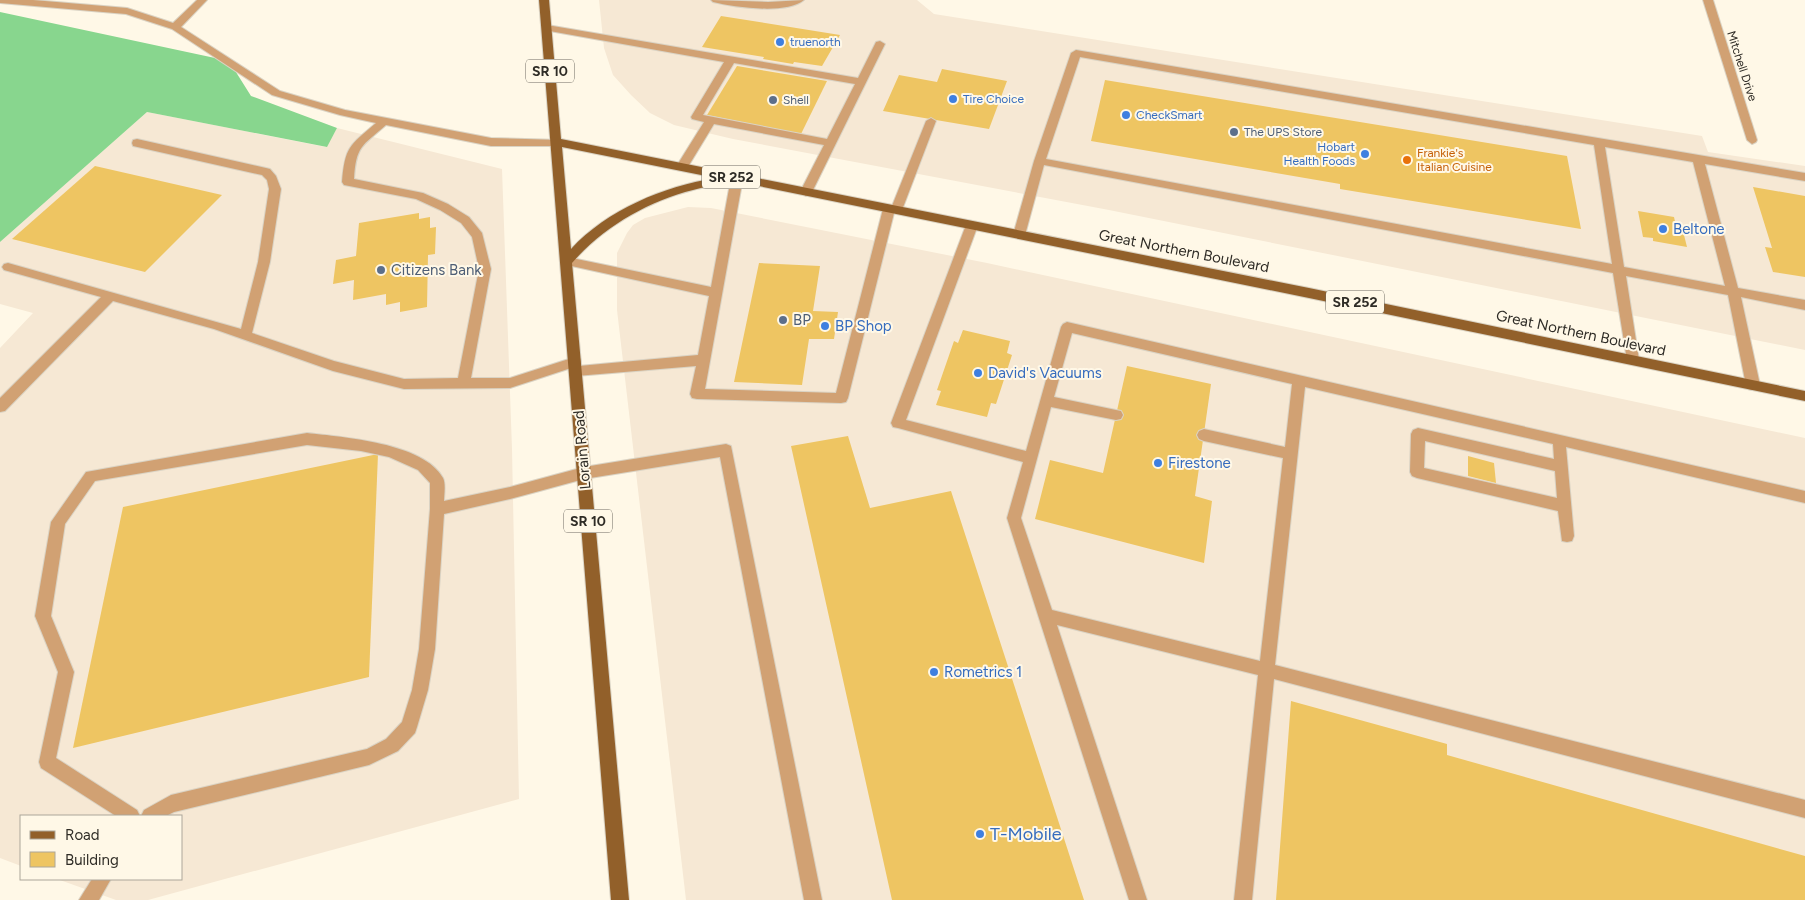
<svg xmlns="http://www.w3.org/2000/svg" width="1805" height="900" font-family="Figtree,sans-serif">
<style>
.commercial{fill:#f6e8d4}
.forest{fill:#88d68e}
.building{fill:#eec562}
.lines{fill:none;stroke-linecap:round;stroke-linejoin:round}
.service-casing{stroke:#dad3c4;stroke-width:2}
.minor-casing{stroke:#dad3c4;stroke-width:2}
.primary-casing{stroke:#dad3c4;stroke-width:2}
.service{fill:#d1a173;fill-rule:evenodd}
.minor{fill:#d1a173;fill-rule:evenodd}
.primary{fill:#92602a;fill-rule:evenodd}
.shop-dot{fill:#3f7fe0;stroke:#fff8e7;stroke-width:2}
.service-dot{fill:#5c6f8a;stroke:#fff8e7;stroke-width:2}
.food-dot{fill:#e8710a;stroke:#fff8e7;stroke-width:2}
.labels{text-anchor:middle;stroke-width:4;stroke-linejoin:round;paint-order:stroke}
.far-shop-label{font-size:12px;fill:#366cbe;stroke:#fff8e7;text-anchor:start}
.far-street-label{font-size:12px;fill:#2f2c26;stroke:#fff8e7}
.far-service-label{font-size:12px;fill:#4e5e75;stroke:#fff8e7;text-anchor:start}
.far-food-label{font-size:12px;fill:#c56008;stroke:#fff8e7;text-anchor:start}
.shield{fill:#fff8e7;stroke:#6d6960;stroke-width:1}
.shield-label{font-size:14px;font-weight:bold;fill:#2f2c26}
.shop-label{font-size:15px;fill:#366cbe;stroke:#fff8e7;text-anchor:start}
.street-label{font-size:15px;fill:#2f2c26;stroke:#fff8e7}
.service-label{font-size:15px;fill:#4e5e75;stroke:#fff8e7;text-anchor:start}
.near-shop-label{font-size:18px;fill:#366cbe;stroke:#fff8e7;text-anchor:start}
</style>
<rect width="100%" height="100%" fill="#fff8e7"/>
<g class="commercial">
<polygon points="599,0 917,0 934,14 1702,136 1708,152 1805,166 1805,350 1109,210 733,139 674,125 650,113 631,95 613,75 604,48"/>
<polygon points="147,112 326,147 337,128 502,169 512,449 519,799 148,900 116,900 57,879 181,879 181,816 21,816 21,866 0,858 0,348 33,313 0,304 0,242"/>
<polygon points="688,207 711,208 987,263 1805,438 1805,900 686,900 617,310 617,253 627,233 633,225 645,218"/>
</g>
<polygon class="forest" points="0,12 229,61 251,96 337,128 327,147 147,112 0,242"/>
<g class="building">
<polygon points="721,16 840,35 822,66 794,62 793,64 763,59 764,57 702,47"/>
<polygon points="737,66 827,81 801,134 707,115"/>
<polygon points="942,69 1007,81 989,129 883,111 899,75 937,82"/>
<polygon points="1105,80 1567,156 1581,229 1340,189 1340,184 1091,141"/>
<polygon points="95,166 222,195 145,272 12,239"/>
<polygon points="1753,187 1805,196 1805,277 1773,272 1765,247 1772,248"/>
<polygon points="1638,211 1674,217 1676,226 1682,227 1687,247 1653,241 1653,238 1643,237"/>
<polygon points="419,213 419,219 430,217 430,228 436,227 435,254 428,255 427,307 400,312 400,302 386,305 386,294 353,300 354,280 333,284 336,260 356,256 359,223"/>
<polygon points="759,263 820,266 813,311 838,312 834,339 809,339 802,385 734,382"/>
<polygon points="963,330 1010,341 1007,353 1012,355 996,404 991,403 987,417 936,405 941,391 937,390 954,341 958,343"/>
<polygon points="1127,366 1211,384 1195,496 1212,501 1204,563 1035,519 1050,460 1103,473"/>
<polygon points="848,436 870,508 951,491 1084,900 892,900 791,446"/>
<polygon points="378,454 369,677 73,748 123,507"/>
<polygon points="1468,456 1494,463 1496,483 1468,476"/>
<polygon points="1291,701 1447,744 1447,755 1805,856 1805,900 1276,900"/>
</g>
<g class="lines">
<g class="service-casing">
<g id="service">
<path d="M0,0H33L127,8L173,23L197,0H207L181,27L280,91L345,110L491,138L560,140L561,142L560,144L556,146H491L386,125C362,146 356,146 354,179L423,193L448,204L469,217L482,233L491,269L471,378H510L575,357L580,358L581,362L579,366L698,355L709,296L567,265L561,261L567,257L711,287L731,178L737,174L743,178L705,389L836,393L883,209L885,206H892L926,121L931,118L936,121L902,210L900,213H894L848,398L846,402L841,403L697,399L692,398L690,394L696,366L576,376L571,375L569,371L571,368L510,388L404,389L333,371L214,329L113,301L5,411L0,412V398L101,297L4,270L2,267L4,264L8,263L241,329L258,262L269,189L267,180L262,175L133,146L132,143L133,140L137,139L266,168L270,169L276,176L281,189L270,262L252,333L334,361L404,379L458,378L479,269L472,237L461,223L440,210L416,199L344,185L342,182C345,147 349,146 376,123L340,115L272,95L172,29L126,14L0,3Z"/>
<path d="M711,0L768,2L804,0C786,15 734,7 713,2Z"/>
<path d="M547,25L858,78L876,42L880,41L885,44L812,192L806,196L800,192L824,145L714,124L686,170H678L676,167L704,122L692,119L691,117L724,62L544,30V26ZM734,63L855,84L827,139L703,115Z"/>
<path d="M1076,50L1805,173V181L1705,164L1738,288L1805,300V310L1741,297L1760,385L1758,389L1753,390L1748,389L1746,385L1728,295L1626,276L1639,360L1638,364H1628L1627,360L1613,273L1044,165L1025,235L1023,238H1015L1013,235L1034,161L1071,53ZM1080,57L1594,145L1612,264L1046,159ZM1605,147L1693,162L1725,286L1624,267Z"/>
<path d="M972,221L978,225L906,420L1026,451L1061,327L1063,324L1067,322L1805,491V503L1566,447L1574,536L1572,541L1567,542L1562,541L1558,511L1417,478L1412,476L1410,472L1411,434L1413,430L1418,428L1554,459L1553,444L1305,387L1275,665L1805,800V818L1274,679L1252,900H1234L1258,675L1057,625L1147,900H1129L1007,518L1023,462L898,428L893,427L891,423L966,225ZM1072,333L1292,384L1285,447L1204,429L1199,431L1197,435L1199,439L1204,441L1283,458L1260,661L1052,610L1021,518L1051,407L1116,420L1121,419L1123,415L1121,411L1116,410L1054,397ZM1425,441L1555,471L1557,498L1424,468Z"/>
<path d="M307,433C343,437 424,443 443,478C446,484 444,495 444,501L510,487L584,467L726,444L731,446L822,900H804L720,457L584,479L510,499L444,514L435,649L428,690L417,727L415,733L398,751L369,765L174,812L166,816H141L144,810L171,795L367,749L386,739L402,722L412,690L419,649L430,509V483L418,470L389,457L361,451L307,445L95,481L65,524L51,616L74,672L56,758L137,810L140,816H116L41,768L39,762L58,672L35,616L51,522L86,472Z"/>
<polygon points="92,879 111,879 99,900 79,900"/>
</g>
</g>
<g class="minor-casing">
<polygon id="minor" points="1703,0 1713,0 1757,140 1756,142 1752,144 1747,140"/>
</g>
<g class="primary-casing">
<path id="primary" d="M539,0H549L561,139L1309,288L1805,391V401L1309,298L734,181C721,186 706,186 693,190C648,201 602,228 572,263L629,900H611ZM562,147L716,178C664,186 607,210 571,249Z"/>
</g>
<use href="#service" class="service"/>
<use href="#minor" class="minor"/>
<use href="#primary" class="primary"/>
</g>
<g class="shop-dot">
<circle cx="780" cy="42" r="5"/>
<circle cx="953" cy="99" r="5"/>
<circle cx="1126" cy="115" r="5"/>
<circle cx="1365" cy="154" r="5"/>
<circle cx="1663" cy="229" r="5"/>
<circle cx="825" cy="326" r="5"/>
<circle cx="978" cy="373" r="5"/>
<circle cx="1158" cy="463" r="5"/>
<circle cx="934" cy="672" r="5"/>
<circle cx="980" cy="834" r="5"/>
</g>
<g class="service-dot">
<circle cx="773" cy="100" r="5"/>
<circle cx="1234" cy="132" r="5"/>
<circle cx="381" cy="270" r="5"/>
<circle cx="783" cy="320" r="5"/>
</g>
<circle class="food-dot" cx="1407" cy="160" r="5"/>
<g class="labels">
<g class="far-shop-label">
<text x="790" y="46">truenorth</text>
<text x="963" y="103">Tire Choice</text>
<text x="1136" y="119">CheckSmart</text>
<text x="1355" y="151" text-anchor="end">Hobart<tspan x="1355" dy="14">Health Foods</tspan></text>
</g>
<g class="far-street-label">
<text transform="translate(1742 66) rotate(72)" y="4">Mitchell Drive</text>
</g>
<g class="far-service-label">
<text x="783" y="104">Shell</text>
<text x="1244" y="136">The UPS Store</text>
</g>
<g class="far-food-label">
<text x="1417" y="157">Frankie's<tspan x="1417" dy="14">Italian Cuisine</tspan></text>
</g>
<g class="shield">
<rect x="526" y="59.5" width="48" height="23" rx="4"/>
<rect x="702" y="165.5" width="58" height="23" rx="4"/>
<rect x="1326" y="290.5" width="58" height="23" rx="4"/>
<rect x="564" y="509.5" width="48" height="23" rx="4"/>
</g>
<g class="shield-label">
<text x="550" y="76">SR 10</text>
<text x="731" y="182">SR 252</text>
<text x="1355" y="307">SR 252</text>
<text x="588" y="526">SR 10</text>
</g>
<g class="shop-label">
<text x="1673" y="234">Beltone</text>
<text x="835" y="331">BP Shop</text>
<text x="988" y="378">David's Vacuums</text>
<text x="1168" y="468">Firestone</text>
<text x="944" y="677">Rometrics 1</text>
</g>
<g class="street-label">
<text transform="translate(1184 251) rotate(11)" y="5">Great Northern Boulevard</text>
<text transform="translate(1581 333) rotate(12)" y="5">Great Northern Boulevard</text>
<text transform="translate(582 450) rotate(-95)" y="5">Lorain Road</text>
</g>
<g class="service-label">
<text x="391" y="275">Citizens Bank</text>
<text x="793" y="325">BP</text>
</g>
<g class="near-shop-label">
<text x="990" y="840">T-Mobile</text>
</g>
</g>
<rect x="20" y="815" width="162" height="65" fill="#fff8e7" stroke="#aca69a"/>
<rect x="30" y="831" width="25" height="8" fill="#92602a" stroke="#aca69a"/>
<text x="65" y="840" font-size="15" fill="#2f2c26">Road</text>
<rect x="30" y="852" width="25" height="15" fill="#eec562" stroke="#aca69a"/>
<text x="65" y="865" font-size="15" fill="#2f2c26">Building</text>
</svg>
